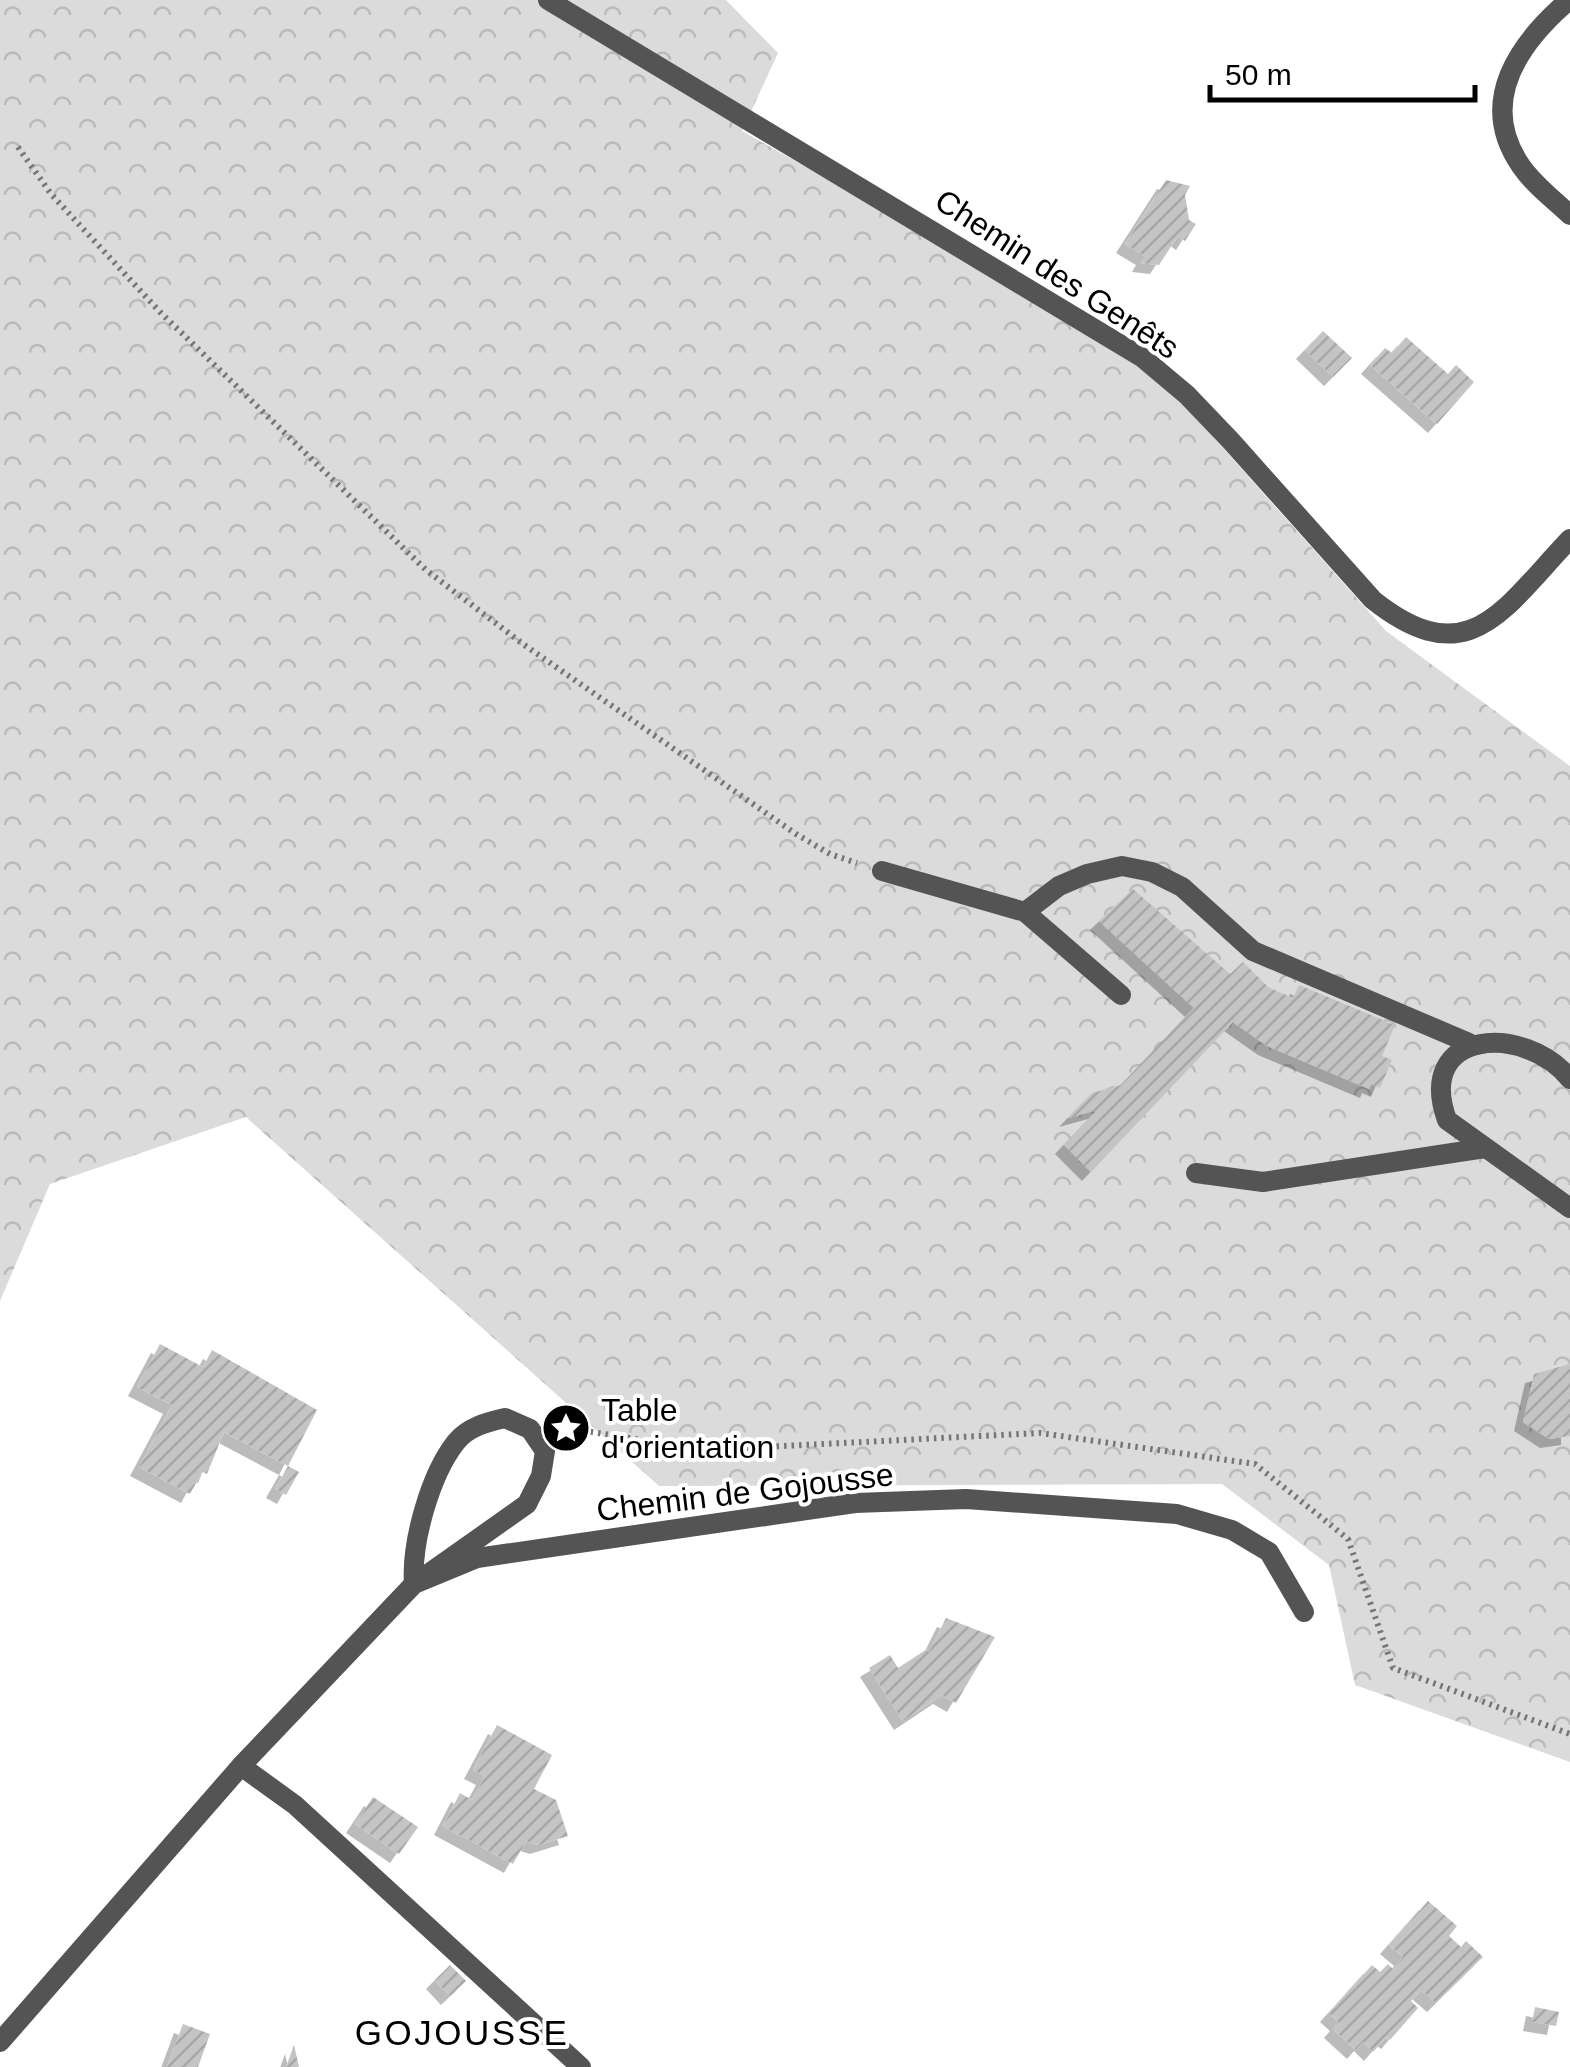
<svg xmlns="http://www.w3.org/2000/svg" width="1570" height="2067" font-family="Arial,sans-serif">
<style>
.forest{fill:url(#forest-crowns)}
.building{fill:url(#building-hatch);filter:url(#shadow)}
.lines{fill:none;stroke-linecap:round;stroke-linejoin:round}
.path{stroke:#767676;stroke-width:6;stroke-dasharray:2.5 5;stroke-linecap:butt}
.service{stroke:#545454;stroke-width:20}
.minor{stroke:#545454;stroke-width:20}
.labels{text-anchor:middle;stroke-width:8;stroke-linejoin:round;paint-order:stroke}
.street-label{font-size:32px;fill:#000;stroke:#fff}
.poi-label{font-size:32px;fill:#000;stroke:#fff;text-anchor:start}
.neighbourhood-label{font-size:35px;letter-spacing:2.5px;fill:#000;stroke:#fff}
</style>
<defs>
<pattern id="forest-crowns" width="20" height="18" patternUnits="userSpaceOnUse" patternTransform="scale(2.5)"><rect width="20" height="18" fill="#dbdbdb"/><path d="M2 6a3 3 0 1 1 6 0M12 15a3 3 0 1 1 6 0" fill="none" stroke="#bababa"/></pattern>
<pattern id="building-hatch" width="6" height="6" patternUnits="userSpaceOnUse" patternTransform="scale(2.5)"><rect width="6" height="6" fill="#c4c4c4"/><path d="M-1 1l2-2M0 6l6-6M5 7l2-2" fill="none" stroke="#a7a7a7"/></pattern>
<filter id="shadow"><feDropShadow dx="-9" dy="9" stdDeviation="0" flood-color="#0004"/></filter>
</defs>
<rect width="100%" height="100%" fill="#fff"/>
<polygon class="forest" points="0,0 726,0 778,53 742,131 1143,358 1386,631 1570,766 1570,1762 1355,1685 1329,1565 1222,1484 659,1486 246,1117 50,1184 0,1301"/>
<g class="building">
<polygon points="1166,180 1190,186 1185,195 1189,220 1196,224 1185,241 1178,236 1159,265 1141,263 1145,256 1125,244"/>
<polygon points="1323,331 1352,358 1333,377 1305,350"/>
<polygon points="1406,337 1448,374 1456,365 1474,382 1437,424 1370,365 1385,348 1392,353"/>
<polygon points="1133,889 1230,974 1243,962 1268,987 1293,998 1299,985 1395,1025 1382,1056 1392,1060 1380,1088 1371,1084 1369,1089 1267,1046 1233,1022 1091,1172 1064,1145 1097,1110 1068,1118 1092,1093 1121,1085 1194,1008 1099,921"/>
<polygon points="160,1344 203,1367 212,1350 317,1410 288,1466 299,1472 286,1495 275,1489 288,1466 224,1432 207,1474 202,1472 190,1494 139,1467 172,1405 137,1387"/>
<polygon points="1570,1364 1570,1436 1549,1439 1523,1422 1534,1374"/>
<polygon points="946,1618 995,1637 956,1703 942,1695 903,1721 869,1668 890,1655 898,1668 927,1649 929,1652"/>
<polygon points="497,1725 552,1755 534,1789 556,1800 568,1836 539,1845 526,1841 513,1864 443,1826 460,1793 472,1800 485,1776 473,1770"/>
<polygon points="373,1797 418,1827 399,1854 355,1824"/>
<polygon points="1428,1901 1457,1926 1449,1936 1461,1947 1466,1941 1483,1957 1436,2003 1421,1990 1411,2001 1418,2008 1390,2040 1386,2037 1373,2052 1363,2042 1356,2050 1333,2029 1339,2022 1329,2013 1372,1965 1380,1972 1388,1964 1393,1969 1403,1957 1389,1945"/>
<polygon points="450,1965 466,1981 450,1996 435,1980"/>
<polygon points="1535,2007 1559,2012 1556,2026 1532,2022"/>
<polygon points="183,2024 210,2034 198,2067 167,2067"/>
<polygon points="294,2045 299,2067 286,2067"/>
</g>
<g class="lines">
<g class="path">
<polyline points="18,147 51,194 160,312 426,570 523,644 796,834 830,854 857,863"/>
<polyline points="561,1427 704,1450 1040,1433 1255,1464 1348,1539 1393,1668 1570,1734"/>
</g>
<g class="service">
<polyline points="882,871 1025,912 1121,995"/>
<polyline points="1025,912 1059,886 1087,874 1122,866 1152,872 1182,887 1253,951 1469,1043"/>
<path d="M1570,1079C1525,1023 1414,1029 1447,1120L1570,1208"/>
<polyline points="1196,1173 1263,1182 1485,1148"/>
<polyline points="241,1766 295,1805 581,2067"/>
</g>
<g class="minor">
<path d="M548,0L1143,358L1187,395L1231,441L1373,600C1469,676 1503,609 1570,539"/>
<path d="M1569,0C1520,42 1476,101 1521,166C1534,185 1554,200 1570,215"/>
<path d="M505,1418L530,1429L545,1451L541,1476L527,1504L414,1584C411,1543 430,1475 456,1442C468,1427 487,1422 505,1418Z"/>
<polyline points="0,2042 241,1766 414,1584 477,1558 855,1503 966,1499 1177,1514 1232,1530 1269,1552 1304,1612"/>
</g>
</g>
<defs>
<g id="sight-disc" transform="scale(2.5)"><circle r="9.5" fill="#000" stroke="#fff"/><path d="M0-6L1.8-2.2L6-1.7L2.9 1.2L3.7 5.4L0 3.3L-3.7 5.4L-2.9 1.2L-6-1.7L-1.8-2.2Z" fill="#fff"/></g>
</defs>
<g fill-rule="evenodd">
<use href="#sight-disc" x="566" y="1428"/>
</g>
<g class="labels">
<g class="street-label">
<text transform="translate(1057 274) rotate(33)" y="11">Chemin des Genêts</text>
<text transform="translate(745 1492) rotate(-7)" y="11">Chemin de Gojousse</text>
</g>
<g class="poi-label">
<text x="601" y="1421">Table<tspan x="601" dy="37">d'orientation</tspan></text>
</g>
<g class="neighbourhood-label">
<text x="462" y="2045">GOJOUSSE</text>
</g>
</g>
<path d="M1210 85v15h265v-15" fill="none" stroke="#000000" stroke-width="5"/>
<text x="1225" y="85" font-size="30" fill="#000000" stroke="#ffffff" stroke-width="8" paint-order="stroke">50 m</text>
</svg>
